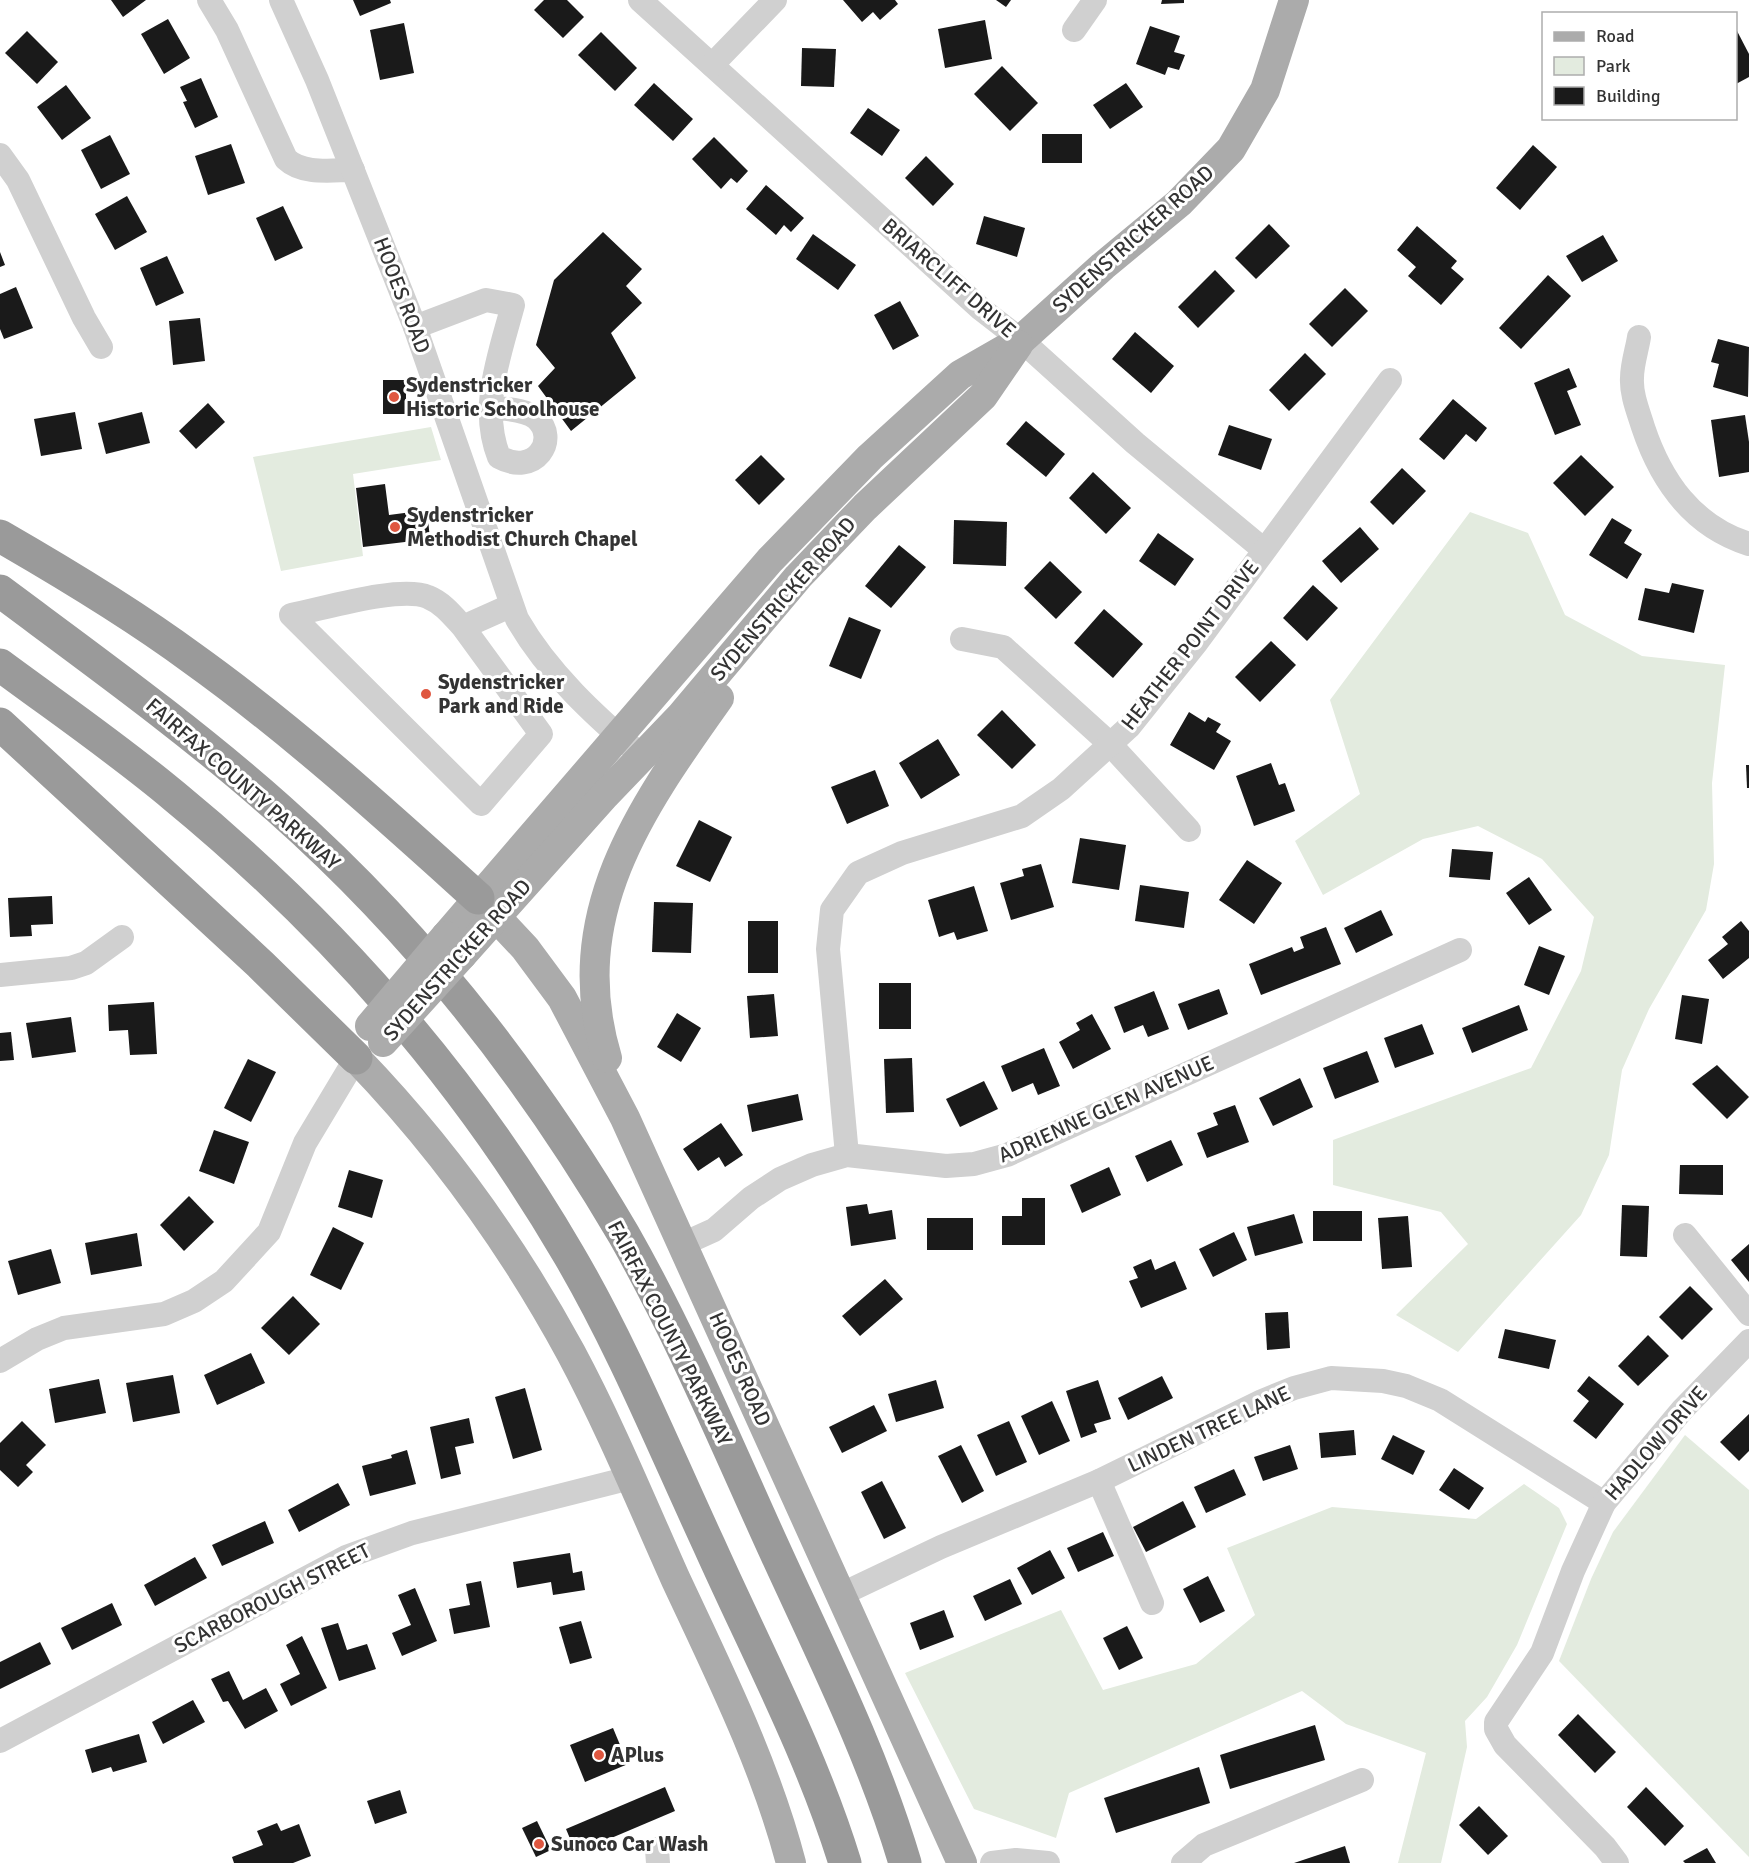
<svg xmlns="http://www.w3.org/2000/svg" width="1749" height="1863" font-family="Signika,sans-serif">
<style>
.green{fill:#e3ebdf}
.building{fill:#1a1a1a}
.lines{fill:none;stroke-linecap:round;stroke-linejoin:round}
.minor{stroke:#d0d0d0;stroke-width:24}
.major{stroke:#ababab;stroke-width:30}
.highway{stroke:#9a9a9a;stroke-width:33}
.major-bridge{stroke:#ababab;stroke-width:30}
.poi-dot{fill:#df5740;stroke:#fff;stroke-width:2}
.labels{text-anchor:middle;stroke-width:6;stroke-linejoin:round;paint-order:stroke}
.street-label{font-size:21px;fill:#333;stroke:#fff}
.poi-label{font-size:21px;font-weight:bold;fill:#333;stroke:#fff;text-anchor:start}
</style>
<rect width="100%" height="100%" fill="#fff"/>
<g class="green">
<polygon points="431,427 441,460 353,474 363,556 281,571 253,457"/>
<polygon points="1470,512 1528,533 1565,615 1642,656 1725,665 1712,783 1714,864 1706,910 1649,1009 1622,1070 1609,1155 1581,1215 1458,1352 1396,1315 1468,1244 1441,1212 1333,1185 1333,1140 1531,1068 1581,971 1594,917 1542,859 1478,826 1423,839 1323,895 1295,841 1360,794 1330,700"/>
<polygon points="1685,1435 1749,1490 1749,1857 1559,1661 1591,1579 1613,1532"/>
<polygon points="1524,1484 1559,1508 1567,1524 1517,1645 1487,1697 1465,1721 1467,1747 1441,1863 1398,1863 1426,1753 1346,1724 1302,1691 1069,1793 1056,1838 974,1809 905,1673 1061,1610 1103,1690 1196,1664 1255,1615 1227,1548 1332,1507 1476,1519"/>
</g>
<g class="building">
<polygon points="111,0 146,0 123,17"/>
<polygon points="353,0 390,0 391,3 360,16"/>
<polygon points="544,0 567,0 584,17 563,38 534,10"/>
<polygon points="843,0 895,0 898,4 880,20 873,12 862,22"/>
<polygon points="996,0 1011,0 1006,7"/>
<polygon points="1162,0 1184,0 1184,3 1161,4"/>
<polygon points="168,19 190,58 164,74 141,34"/>
<polygon points="985,20 992,59 945,68 938,29"/>
<polygon points="404,23 414,73 380,80 370,30"/>
<polygon points="1150,26 1180,36 1174,52 1185,55 1179,70 1168,67 1165,75 1136,64"/>
<polygon points="1736,29 1749,54 1749,77 1736,84"/>
<polygon points="27,31 58,62 37,84 5,53"/>
<polygon points="601,32 637,68 615,91 578,55"/>
<polygon points="802,48 836,49 834,87 801,86"/>
<polygon points="1002,66 1038,103 1010,131 974,94"/>
<polygon points="201,78 218,117 195,128 183,102 187,101 180,87"/>
<polygon points="654,83 693,119 673,141 634,105"/>
<polygon points="1126,83 1143,107 1110,129 1093,105"/>
<polygon points="66,85 91,118 62,140 37,107"/>
<polygon points="868,108 900,130 882,156 850,133"/>
<rect x="1042" y="134" width="40" height="29"/>
<polygon points="110,135 130,174 101,189 81,150"/>
<polygon points="714,137 748,171 737,183 731,178 721,189 692,159"/>
<polygon points="231,144 245,183 208,195 195,156"/>
<polygon points="1533,145 1557,167 1520,210 1496,188"/>
<polygon points="926,156 954,184 933,206 905,178"/>
<polygon points="766,185 804,218 791,232 784,225 776,235 746,209"/>
<polygon points="127,196 147,232 115,250 95,214"/>
<polygon points="283,206 303,248 275,261 256,218"/>
<polygon points="984,216 1025,228 1017,257 976,244"/>
<polygon points="1269,224 1290,246 1256,279 1235,258"/>
<polygon points="1417,226 1457,261 1451,268 1464,279 1441,305 1408,276 1416,267 1397,250"/>
<polygon points="603,232 642,269 626,286 642,303 611,333 636,378 571,431 538,386 555,368 536,345 554,280"/>
<polygon points="813,234 856,265 838,290 796,259"/>
<polygon points="1603,235 1618,261 1582,282 1566,256"/>
<polygon points="0,252 5,265 0,267"/>
<polygon points="167,256 184,293 156,306 140,268"/>
<polygon points="1215,270 1235,291 1198,328 1178,307"/>
<polygon points="1548,275 1571,296 1521,349 1499,328"/>
<polygon points="16,287 33,328 4,339 0,329 0,294"/>
<polygon points="1345,288 1368,311 1332,347 1309,324"/>
<polygon points="900,301 919,336 893,350 874,315"/>
<polygon points="200,318 205,361 173,365 169,321"/>
<polygon points="1135,332 1174,366 1151,393 1112,359"/>
<polygon points="1718,339 1749,347 1748,397 1713,387 1719,364 1711,362"/>
<polygon points="1305,353 1326,374 1289,411 1269,390"/>
<polygon points="1569,368 1577,387 1567,391 1581,425 1555,435 1534,383"/>
<rect x="383" y="380" width="23" height="34"/>
<polygon points="1453,399 1487,428 1476,442 1466,434 1444,460 1419,439"/>
<polygon points="208,403 225,422 196,449 179,431"/>
<polygon points="75,412 82,449 41,456 34,419"/>
<polygon points="142,412 150,443 106,454 98,423"/>
<polygon points="1745,415 1749,442 1749,472 1719,477 1711,420"/>
<polygon points="1026,421 1065,454 1046,477 1006,444"/>
<polygon points="1229,425 1272,439 1261,470 1218,455"/>
<polygon points="761,455 785,479 759,505 735,480"/>
<polygon points="1581,455 1614,487 1585,516 1553,483"/>
<polygon points="1402,468 1426,491 1393,525 1370,502"/>
<polygon points="1093,472 1131,508 1106,534 1069,498"/>
<polygon points="385,484 389,515 427,510 430,539 363,547 356,488"/>
<polygon points="1612,518 1632,530 1624,543 1642,554 1627,579 1589,555"/>
<polygon points="954,520 1007,522 1006,566 953,564"/>
<polygon points="1360,527 1379,549 1341,583 1322,561"/>
<polygon points="1158,533 1194,559 1175,586 1139,561"/>
<polygon points="899,545 926,567 891,608 865,586"/>
<polygon points="1050,561 1082,592 1056,619 1024,588"/>
<polygon points="1672,583 1704,590 1694,633 1638,620 1645,588 1669,593"/>
<polygon points="1313,585 1338,608 1307,641 1283,618"/>
<polygon points="1104,609 1143,644 1113,678 1074,643"/>
<polygon points="849,617 881,630 861,679 829,666"/>
<polygon points="1271,641 1296,665 1260,702 1235,677"/>
<polygon points="1002,710 1036,745 1012,769 977,735"/>
<polygon points="1189,712 1205,722 1208,717 1221,724 1216,732 1231,741 1214,770 1170,745"/>
<polygon points="938,739 960,775 921,799 899,763"/>
<polygon points="1271,763 1279,785 1285,783 1295,811 1254,826 1236,776"/>
<polygon points="1746,765 1749,765 1749,788 1747,788"/>
<polygon points="875,770 889,806 847,824 831,787"/>
<polygon points="699,820 732,837 710,882 676,866"/>
<polygon points="1080,838 1126,845 1119,890 1072,883"/>
<polygon points="1452,849 1493,852 1490,880 1449,877"/>
<polygon points="1247,860 1282,883 1254,924 1219,900"/>
<polygon points="1041,864 1054,907 1011,920 1000,883 1024,876 1022,869"/>
<polygon points="1529,877 1552,910 1529,925 1506,893"/>
<polygon points="1140,885 1189,892 1184,928 1135,921"/>
<polygon points="974,886 988,931 957,940 954,932 939,937 928,900"/>
<polygon points="52,896 53,924 31,925 32,936 10,937 8,898"/>
<polygon points="654,902 693,903 691,953 652,952"/>
<polygon points="1381,910 1393,935 1356,953 1344,928"/>
<rect x="748" y="921" width="30" height="52"/>
<polygon points="1741,921 1749,931 1749,958 1723,979 1708,960 1728,944 1722,937"/>
<polygon points="1326,927 1341,964 1261,995 1249,964 1292,947 1294,952 1304,948 1300,937"/>
<polygon points="1539,946 1565,956 1549,995 1524,985"/>
<rect x="879" y="983" width="32" height="46"/>
<polygon points="1219,989 1228,1014 1188,1030 1178,1004"/>
<polygon points="1154,991 1169,1029 1148,1037 1143,1025 1124,1033 1114,1007"/>
<polygon points="774,994 778,1036 750,1038 747,996"/>
<polygon points="1682,995 1709,999 1702,1044 1675,1039"/>
<polygon points="154,1002 157,1054 130,1055 128,1030 109,1031 108,1005"/>
<polygon points="1519,1005 1528,1030 1472,1053 1462,1028"/>
<polygon points="677,1013 701,1028 681,1062 657,1047"/>
<polygon points="1092,1014 1111,1049 1073,1069 1059,1042 1080,1030 1076,1023"/>
<polygon points="71,1017 76,1052 32,1058 26,1023"/>
<polygon points="1422,1024 1434,1054 1395,1068 1384,1038"/>
<polygon points="11,1032 14,1060 0,1061 0,1033"/>
<polygon points="1044,1048 1060,1086 1038,1095 1033,1083 1012,1092 1001,1066"/>
<polygon points="1367,1051 1379,1082 1335,1099 1323,1068"/>
<polygon points="912,1058 914,1112 886,1113 884,1059"/>
<polygon points="248,1059 276,1072 251,1122 224,1108"/>
<polygon points="1717,1065 1749,1097 1727,1119 1692,1084"/>
<polygon points="1300,1078 1313,1107 1273,1126 1259,1098"/>
<polygon points="984,1081 998,1109 960,1127 946,1099"/>
<polygon points="798,1094 803,1120 752,1132 747,1105"/>
<polygon points="1235,1105 1249,1142 1207,1158 1197,1133 1218,1125 1213,1113"/>
<polygon points="721,1123 743,1155 725,1167 719,1157 698,1171 683,1149"/>
<polygon points="214,1130 249,1142 234,1184 199,1171"/>
<polygon points="1171,1140 1183,1165 1147,1182 1135,1156"/>
<polygon points="1680,1165 1723,1165 1723,1195 1679,1194"/>
<polygon points="1109,1167 1121,1195 1082,1213 1070,1185"/>
<polygon points="349,1170 383,1180 372,1218 338,1207"/>
<polygon points="189,1196 214,1222 184,1251 160,1225"/>
<polygon points="1022,1198 1045,1198 1045,1245 1002,1245 1002,1216 1022,1216"/>
<polygon points="867,1204 869,1214 892,1210 896,1239 851,1246 846,1207"/>
<polygon points="1622,1205 1649,1206 1647,1257 1620,1256"/>
<rect x="1313" y="1211" width="49" height="30"/>
<polygon points="1294,1214 1303,1243 1255,1256 1247,1227"/>
<polygon points="1408,1216 1412,1267 1382,1269 1378,1218"/>
<rect x="927" y="1218" width="46" height="32"/>
<polygon points="333,1227 364,1243 341,1290 310,1275"/>
<polygon points="1234,1232 1247,1260 1213,1277 1199,1249"/>
<polygon points="137,1233 142,1266 91,1275 85,1243"/>
<polygon points="1749,1244 1749,1282 1731,1260"/>
<polygon points="51,1249 61,1283 18,1295 8,1261"/>
<polygon points="1151,1259 1155,1270 1175,1261 1187,1289 1141,1308 1129,1281 1138,1278 1133,1267"/>
<polygon points="885,1279 903,1299 860,1336 842,1316"/>
<polygon points="1690,1286 1713,1309 1682,1340 1659,1317"/>
<polygon points="293,1296 320,1324 289,1355 261,1328"/>
<polygon points="1288,1312 1290,1348 1267,1350 1265,1313"/>
<polygon points="1505,1329 1556,1340 1549,1369 1498,1358"/>
<polygon points="1648,1335 1669,1356 1638,1386 1618,1366"/>
<polygon points="251,1353 265,1383 217,1405 204,1375"/>
<polygon points="173,1375 180,1413 133,1422 126,1383"/>
<polygon points="1162,1376 1173,1398 1128,1420 1118,1398"/>
<polygon points="1589,1376 1624,1404 1596,1439 1573,1421 1589,1401 1577,1391"/>
<polygon points="99,1379 106,1413 55,1423 49,1389"/>
<polygon points="936,1380 944,1408 896,1422 888,1394"/>
<polygon points="1098,1380 1111,1419 1094,1424 1097,1432 1081,1438 1066,1391"/>
<polygon points="525,1388 542,1450 513,1459 495,1397"/>
<polygon points="1052,1401 1070,1441 1039,1455 1021,1416"/>
<polygon points="874,1405 887,1431 842,1453 829,1427"/>
<polygon points="1749,1414 1749,1451 1739,1461 1720,1442"/>
<polygon points="469,1418 474,1443 455,1447 461,1474 441,1479 430,1427"/>
<polygon points="22,1421 46,1445 26,1465 33,1472 18,1487 0,1470 0,1443"/>
<polygon points="1009,1421 1027,1462 996,1476 977,1435"/>
<polygon points="1354,1430 1356,1455 1321,1458 1319,1433"/>
<polygon points="1393,1435 1425,1451 1413,1475 1381,1459"/>
<polygon points="961,1445 984,1491 962,1503 938,1456"/>
<polygon points="1290,1445 1298,1469 1263,1481 1254,1457"/>
<polygon points="407,1450 416,1484 370,1496 362,1466 392,1458 391,1455"/>
<polygon points="1454,1468 1484,1488 1469,1510 1439,1490"/>
<polygon points="1234,1469 1246,1495 1206,1513 1194,1487"/>
<polygon points="882,1481 906,1528 884,1539 861,1492"/>
<polygon points="338,1483 350,1505 299,1532 288,1510"/>
<polygon points="1183,1501 1196,1527 1146,1552 1133,1527"/>
<polygon points="265,1521 274,1543 222,1566 212,1545"/>
<polygon points="1103,1532 1114,1556 1078,1572 1067,1548"/>
<polygon points="1050,1550 1065,1578 1032,1595 1017,1568"/>
<polygon points="570,1553 573,1573 582,1571 585,1590 553,1595 551,1582 517,1588 513,1562"/>
<polygon points="195,1557 207,1578 155,1606 144,1585"/>
<polygon points="1208,1576 1225,1611 1200,1623 1183,1589"/>
<polygon points="1010,1579 1022,1604 985,1621 973,1596"/>
<polygon points="481,1581 490,1627 454,1634 449,1609 470,1605 466,1584"/>
<polygon points="415,1588 437,1641 402,1656 392,1633 411,1625 398,1595"/>
<polygon points="112,1603 122,1625 72,1650 61,1628"/>
<polygon points="944,1610 954,1637 920,1650 910,1623"/>
<polygon points="581,1621 592,1658 570,1664 559,1627"/>
<polygon points="338,1623 347,1650 367,1644 376,1669 339,1681 321,1628"/>
<polygon points="1127,1626 1143,1658 1119,1670 1103,1638"/>
<polygon points="302,1636 327,1688 291,1706 280,1684 300,1674 286,1645"/>
<polygon points="40,1642 51,1664 0,1689 0,1662"/>
<polygon points="229,1671 243,1700 266,1688 278,1711 245,1729 228,1701 223,1702 211,1679"/>
<polygon points="193,1700 205,1722 163,1744 152,1722"/>
<polygon points="1578,1714 1616,1752 1595,1773 1558,1735"/>
<polygon points="1315,1725 1325,1760 1230,1789 1220,1755"/>
<polygon points="613,1728 628,1764 585,1782 570,1745"/>
<polygon points="139,1734 147,1762 113,1772 111,1767 92,1773 85,1750"/>
<polygon points="1199,1767 1210,1803 1116,1833 1104,1798"/>
<polygon points="665,1787 675,1811 576,1853 566,1829"/>
<polygon points="1646,1787 1684,1826 1665,1846 1627,1807"/>
<polygon points="400,1790 407,1813 375,1824 367,1801"/>
<polygon points="1479,1806 1508,1836 1488,1855 1459,1825"/>
<polygon points="537,1821 551,1850 536,1857 522,1828"/>
<polygon points="277,1823 281,1831 299,1824 311,1856 293,1863 234,1863 232,1857 263,1845 257,1831"/>
<polygon points="1345,1846 1350,1863 1294,1863"/>
<polygon points="1707,1848 1716,1863 1685,1863 1683,1861"/>
</g>
<g class="lines">
<g class="minor">
<path d="M209,0L227,30L286,159C303,175 332,170 353,170"/>
<path d="M281,0L317,80L415,327L517,619C548,673 595,716 642,756"/>
<polyline points="640,0 981,309 1021,340 1135,443 1264,550"/>
<polyline points="1074,30 1095,0"/>
<polyline points="712,65 775,0"/>
<polyline points="0,155 18,180 84,318 101,347"/>
<path d="M415,327L486,300L513,305C500,354 479,407 499,457C535,477 560,439 536,418C525,409 504,409 490,407"/>
<path d="M1639,337C1637,350 1632,364 1632,378C1631,394 1638,411 1643,427C1661,481 1692,526 1749,544"/>
<path d="M463,627L541,734L481,804L291,615C323,609 400,585 428,597C443,603 453,616 463,627L510,606"/>
<polyline points="962,639 1003,647 1109,743 1189,830"/>
<polyline points="0,975 71,968 86,963 122,937"/>
<polyline points="847,1155 828,949 832,910 858,873 902,853 1022,816 1061,789 1129,727 1197,642 1390,380"/>
<polyline points="1685,1235 1749,1314"/>
<polyline points="683,1244 714,1230 751,1198 780,1179 812,1165 847,1155 946,1166 974,1164 1007,1155 1460,950"/>
<polyline points="0,1361 37,1339 64,1328 164,1314 194,1301 224,1281 269,1232 305,1143 356,1058"/>
<polyline points="1099,1481 1152,1603"/>
<polyline points="842,1594 941,1547 1099,1481 1262,1401 1294,1388 1331,1378 1383,1381 1406,1386 1440,1400 1604,1503"/>
<polyline points="0,1741 346,1557 412,1533 630,1478"/>
<polyline points="657,1849 658,1863"/>
<polyline points="992,1863 1016,1860 1048,1863"/>
<polyline points="1183,1863 1204,1845 1362,1780"/>
<polyline points="1617,1863 1605,1847 1505,1745 1496,1729 1496,1722 1542,1653 1573,1571 1604,1503 1683,1409 1749,1341"/>
</g>
<g class="major">
<polyline points="478,898 525,948 562,998 625,1118 962,1863"/>
<polyline points="446,936 770,560 870,457 960,375 1021,340 1103,266 1179,203 1231,149 1265,90 1294,0"/>
<polyline points="462,955 605,795 681,716 798,577 865,507 983,396 1018,345"/>
<path d="M356,1058C440,1145 513,1246 571,1353C610,1426 642,1504 676,1580C719,1672 765,1764 791,1863"/>
<path d="M607,1058C564,915 640,809 719,698"/>
</g>
<g class="highway">
<path d="M0,536C66,574 131,613 192,658C294,731 386,815 478,898"/>
<path d="M0,591C94,661 190,730 278,808C416,930 531,1076 624,1235C678,1330 721,1431 766,1531C815,1640 871,1748 905,1863"/>
<path d="M0,665C58,708 118,749 174,796C331,925 466,1078 569,1255C623,1347 664,1448 709,1545C756,1650 811,1753 845,1863"/>
<polyline points="0,724 260,964 356,1058"/>
</g>
<g class="major-bridge">
<polyline points="370,1026 446,936"/>
<polyline points="383,1042 462,955"/>
</g>
</g>
<g class="poi-dot">
<circle cx="394" cy="397" r="6"/>
<circle cx="395" cy="527" r="6"/>
<circle cx="426" cy="694" r="6"/>
<circle cx="599" cy="1755" r="6"/>
<circle cx="539" cy="1844" r="6"/>
</g>
<g class="labels">
<g class="street-label">
<text transform="translate(1133 239) rotate(-42)" y="7">SYDENSTRICKER ROAD</text>
<text transform="translate(949 278) rotate(41)" y="7">BRIARCLIFF DRIVE</text>
<text transform="translate(402 295) rotate(69)" y="7">HOOES ROAD</text>
<text transform="translate(783 599) rotate(-49)" y="7">SYDENSTRICKER ROAD</text>
<text transform="translate(1190 645) rotate(-52)" y="7">HEATHER POINT DRIVE</text>
<text transform="translate(243 784) rotate(41)" y="7">FAIRFAX COUNTY PARKWAY</text>
<text transform="translate(457 960) rotate(-48)" y="7">SYDENSTRICKER ROAD</text>
<text transform="translate(1106 1109) rotate(-24)" y="7">ADRIENNE GLEN AVENUE</text>
<text transform="translate(670 1333) rotate(63)" y="7">FAIRFAX COUNTY PARKWAY</text>
<text transform="translate(740 1369) rotate(66)" y="7">HOOES ROAD</text>
<text transform="translate(1209 1429) rotate(-25)" y="7">LINDEN TREE LANE</text>
<text transform="translate(1656 1443) rotate(-49)" y="7">HADLOW DRIVE</text>
<text transform="translate(272 1598) rotate(-27)" y="7">SCARBOROUGH STREET</text>
</g>
<g class="poi-label">
<text x="406" y="392">Sydenstricker<tspan x="406" dy="24">Historic Schoolhouse</tspan></text>
<text x="407" y="522">Sydenstricker<tspan x="407" dy="24">Methodist Church Chapel</tspan></text>
<text x="438" y="689">Sydenstricker<tspan x="438" dy="24">Park and Ride</tspan></text>
<text x="611" y="1762">APlus</text>
<text x="551" y="1851">Sunoco Car Wash</text>
</g>
</g>
<rect x="1542" y="12" width="195" height="108" fill="#ffffff" stroke="#adadad" stroke-width="1.5"/>
<rect x="1554" y="32" width="30" height="9" fill="#ababab" stroke="#adadad" stroke-width="1.5"/>
<text x="1596" y="42" font-size="18" fill="#333333">Road</text>
<rect x="1554" y="57" width="30" height="18" fill="#e3ebdf" stroke="#adadad" stroke-width="1.5"/>
<text x="1596" y="72" font-size="18" fill="#333333">Park</text>
<rect x="1554" y="87" width="30" height="18" fill="#1a1a1a" stroke="#adadad" stroke-width="1.5"/>
<text x="1596" y="102" font-size="18" fill="#333333">Building</text>
</svg>
